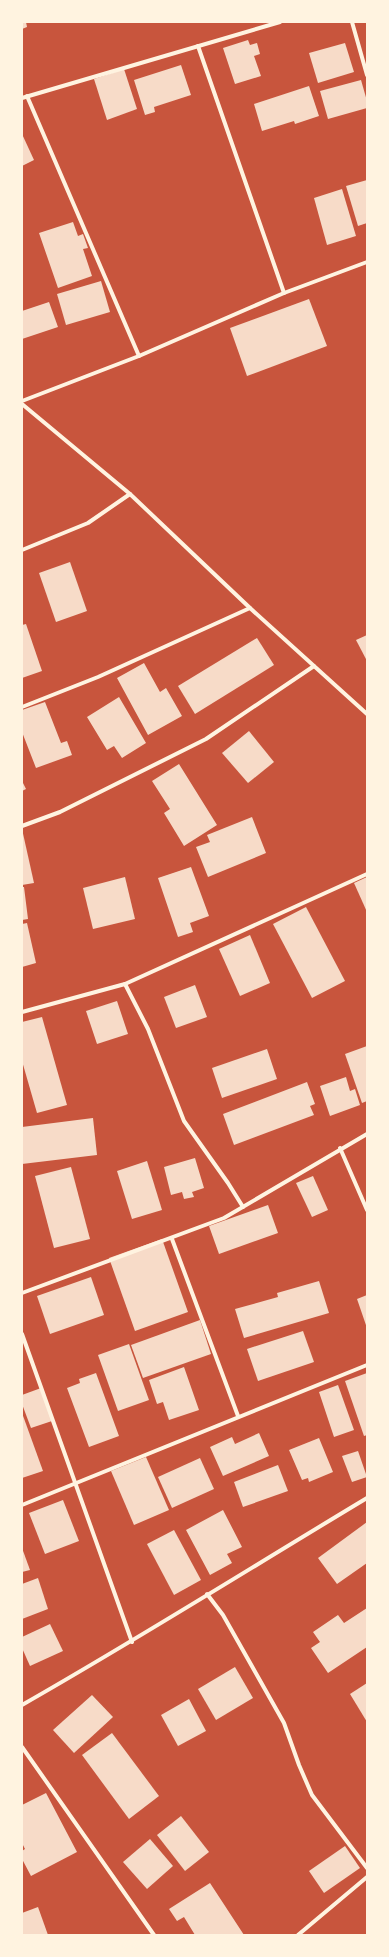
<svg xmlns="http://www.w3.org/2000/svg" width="389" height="1957" font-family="Spectral,serif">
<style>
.building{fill:#f7dbc8}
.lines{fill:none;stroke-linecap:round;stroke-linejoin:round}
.minor{stroke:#fff3e0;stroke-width:4}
</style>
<rect width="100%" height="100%" fill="#c8553d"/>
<g class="building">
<polygon points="22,22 26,22 27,27 22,29"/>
<polygon points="248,40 250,45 257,43 260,54 254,56 261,76 235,84 223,48"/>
<polygon points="345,43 354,72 318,83 309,53"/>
<polygon points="181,65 191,95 154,107 155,112 145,115 134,80"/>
<polygon points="124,69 137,109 107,120 94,79"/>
<polygon points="361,80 367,101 367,108 328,119 320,91"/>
<polygon points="309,86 319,116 295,124 294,121 262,131 254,104"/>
<polygon points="22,134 34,160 22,166"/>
<polygon points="367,180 367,223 358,226 346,186"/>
<polygon points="342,189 356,236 327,245 314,198"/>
<polygon points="73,222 78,236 83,234 88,248 83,249 92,276 58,288 39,233"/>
<polygon points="101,281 110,312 66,325 57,294"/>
<polygon points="309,299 327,346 247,376 230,328"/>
<polygon points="49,302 58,327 22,339 22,311"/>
<polygon points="70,562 87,611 56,622 39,573"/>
<polygon points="26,624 42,671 22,678 22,625"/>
<polygon points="367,635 367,661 356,640"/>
<polygon points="257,638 274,665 195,714 178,686"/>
<polygon points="144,663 160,692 166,688 182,716 148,735 117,678"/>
<polygon points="119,697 146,743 122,758 114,746 107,750 87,717"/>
<polygon points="45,702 61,743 67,741 72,755 36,768 22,732 22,710"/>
<polygon points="249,731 274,762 248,783 222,753"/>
<polygon points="179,764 217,825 184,846 164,813 170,809 152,781"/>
<polygon points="22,781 26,789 22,791"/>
<polygon points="252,817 266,853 208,877 196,847 210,842 207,835"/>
<polygon points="22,829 34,883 22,885"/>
<polygon points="191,867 209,916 190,923 193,932 178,937 158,878"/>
<polygon points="125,877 135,919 93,929 83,888"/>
<polygon points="367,877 367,912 354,883"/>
<polygon points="22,887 24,887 28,919 22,920"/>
<polygon points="306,907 345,981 312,998 273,924"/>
<polygon points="27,923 36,963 22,967 22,924"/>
<polygon points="250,935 270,983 240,996 219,949"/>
<polygon points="195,985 207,1017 176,1028 164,997"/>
<polygon points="117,1001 128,1034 97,1044 86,1011"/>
<polygon points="42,1017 67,1105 37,1113 22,1061 22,1022"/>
<polygon points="367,1046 367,1101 362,1103 345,1054"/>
<polygon points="267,1049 277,1079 222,1098 212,1068"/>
<polygon points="346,1077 350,1091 355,1089 360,1105 330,1116 320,1086"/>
<polygon points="307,1082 315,1104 310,1106 314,1115 234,1145 223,1114"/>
<polygon points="93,1118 97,1155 22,1164 22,1127"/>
<polygon points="195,1158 204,1188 192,1192 194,1197 184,1199 182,1192 171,1195 164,1167"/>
<polygon points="147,1161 162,1210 132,1219 117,1171"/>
<polygon points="71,1167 90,1239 54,1248 35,1176"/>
<polygon points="313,1176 328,1210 312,1217 296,1183"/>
<polygon points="268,1205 278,1233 219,1254 209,1226"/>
<polygon points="162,1239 188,1312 135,1331 109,1258"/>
<polygon points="91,1277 104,1315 50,1334 37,1296"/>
<polygon points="319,1281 329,1313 244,1338 235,1309 278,1297 277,1293"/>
<polygon points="367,1295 367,1328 357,1299"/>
<polygon points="200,1320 211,1354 143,1378 131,1345"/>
<polygon points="303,1331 314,1362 258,1381 247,1349"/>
<polygon points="129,1344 149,1400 118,1411 98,1355"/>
<polygon points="184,1367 199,1410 169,1420 163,1402 157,1404 149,1380"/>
<polygon points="96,1373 119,1436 89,1447 67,1388 80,1383 79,1379"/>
<polygon points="367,1373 367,1435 364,1436 345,1381"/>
<polygon points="338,1385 354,1430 334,1437 319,1392"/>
<polygon points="41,1388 52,1421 31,1428 22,1404 22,1395"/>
<polygon points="22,1413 43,1471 22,1478"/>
<polygon points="259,1433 269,1456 223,1476 210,1447 232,1437 235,1444"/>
<polygon points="319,1438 333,1472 309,1482 308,1478 302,1480 289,1450"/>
<polygon points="358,1451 367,1477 352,1482 342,1456"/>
<polygon points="146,1457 169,1510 134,1525 111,1471"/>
<polygon points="200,1458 214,1489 172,1508 158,1477"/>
<polygon points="278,1465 288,1491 243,1507 234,1482"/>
<polygon points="63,1500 79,1541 45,1554 29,1513"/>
<polygon points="223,1510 242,1547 227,1554 232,1563 210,1575 186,1530"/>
<polygon points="367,1522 367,1563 337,1584 318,1558"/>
<polygon points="174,1530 201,1580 174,1595 147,1544"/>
<polygon points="22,1548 30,1570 22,1572"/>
<polygon points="38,1578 48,1609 22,1619 22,1584"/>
<polygon points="367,1608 367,1647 328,1673 311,1648 320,1642 313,1632 338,1615 344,1623"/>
<polygon points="50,1624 63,1651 30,1666 22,1648 22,1637"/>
<polygon points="235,1667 253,1698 216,1720 198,1689"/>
<polygon points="367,1683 367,1722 350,1694"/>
<polygon points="92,1695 113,1717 74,1753 53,1730"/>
<polygon points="189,1699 206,1731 178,1746 161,1715"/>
<polygon points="112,1733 159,1796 129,1819 82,1755"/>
<polygon points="46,1793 77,1852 31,1876 22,1859 22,1851 25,1849 22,1843 22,1805"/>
<polygon points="181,1816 209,1852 185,1871 157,1835"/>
<polygon points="150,1839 173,1866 147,1889 123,1862"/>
<polygon points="345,1846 360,1868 324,1893 309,1871"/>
<polygon points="210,1883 244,1935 195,1935 184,1917 177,1921 169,1909"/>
<polygon points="38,1907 48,1935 22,1935 22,1913"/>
</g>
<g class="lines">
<g class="minor">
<polyline points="352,22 367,75"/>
<polyline points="198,46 284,293"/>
<polyline points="27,96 139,356"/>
<polyline points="22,98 280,22"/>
<polyline points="22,401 139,356 284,293 367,262"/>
<polyline points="22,404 130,494 250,608 367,714"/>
<polyline points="22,550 88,523 130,494"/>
<polyline points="22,707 98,677 250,608"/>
<polyline points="22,826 60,812 206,739 314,666"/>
<polyline points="125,984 148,1029 184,1121 228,1183 243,1207"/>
<polyline points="22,1012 125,984 367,874"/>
<polyline points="340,1148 367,1210"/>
<polyline points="172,1239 238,1416"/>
<polyline points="22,1293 224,1218 367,1134"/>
<polyline points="22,1334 132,1642"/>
<polyline points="22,1505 367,1365"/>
<polyline points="207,1594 223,1615 284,1723 299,1765 312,1795 367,1868"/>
<path d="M22,1705C138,1639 252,1567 367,1498"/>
<polyline points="22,1747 154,1935"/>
<polyline points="298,1935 367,1877"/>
</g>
</g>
<rect width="389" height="1957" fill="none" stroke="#fff3e0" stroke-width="46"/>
</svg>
